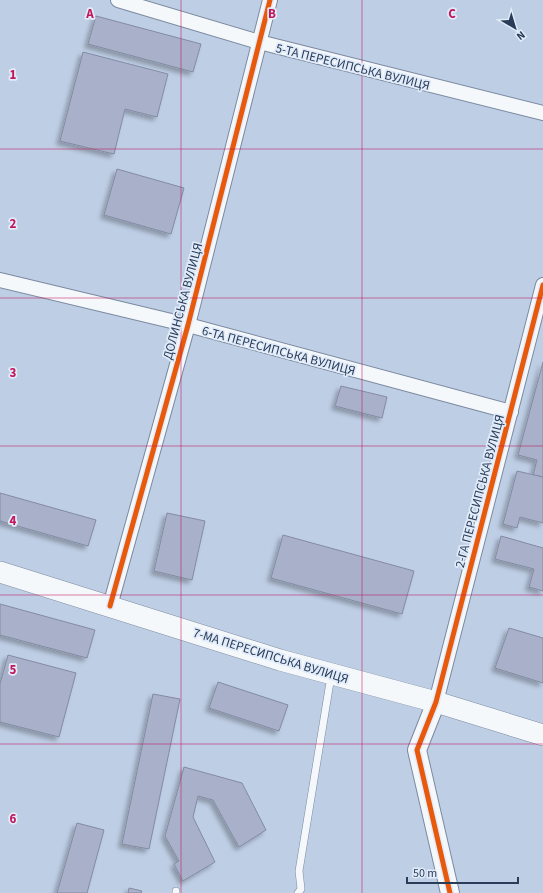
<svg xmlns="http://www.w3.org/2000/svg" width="543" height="893" font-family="'Source Sans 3',sans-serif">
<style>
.building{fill:#a9b1ca;stroke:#838ba2;filter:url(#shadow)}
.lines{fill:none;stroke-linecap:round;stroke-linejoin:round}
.service-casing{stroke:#7b8aa0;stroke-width:8}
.minor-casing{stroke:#7b8aa0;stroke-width:16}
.tertiary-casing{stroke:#7b8aa0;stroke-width:20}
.secondary-casing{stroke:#7b8aa0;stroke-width:22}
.service{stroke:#f5f8fb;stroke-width:7}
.minor{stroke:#f5f8fb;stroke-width:14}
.tertiary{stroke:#f5f8fb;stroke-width:18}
.secondary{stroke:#f5f8fb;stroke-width:21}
.cycleway-casing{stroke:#e1ebf9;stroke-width:8}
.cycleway{stroke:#e8590c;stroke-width:5}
.grid{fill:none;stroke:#c2185b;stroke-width:1;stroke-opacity:0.55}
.labels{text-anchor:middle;stroke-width:3.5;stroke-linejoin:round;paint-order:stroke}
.street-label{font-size:13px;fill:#293d59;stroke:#e1ebf9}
.grid-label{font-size:13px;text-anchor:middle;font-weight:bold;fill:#c2185b;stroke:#e1ebf9;stroke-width:3.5;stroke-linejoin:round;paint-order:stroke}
</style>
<defs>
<filter id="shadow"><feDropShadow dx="-3.5" dy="3.5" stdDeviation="2" flood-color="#0004"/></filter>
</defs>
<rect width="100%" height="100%" fill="#becee5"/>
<g class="building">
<polygon points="96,16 201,44 193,72 88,44"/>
<polygon points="83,52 168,74 157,117 125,109 114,154 60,141"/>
<polygon points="117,169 184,188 171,234 104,215"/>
<polygon points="543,362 543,477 533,475 537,460 518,455"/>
<polygon points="341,386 387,397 382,418 335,406"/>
<polygon points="517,471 543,477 543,523 520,517 517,528 503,524"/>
<polygon points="0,493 96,520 88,546 0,521"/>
<polygon points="167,513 205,521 192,580 154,571"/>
<polygon points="283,535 414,571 402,614 271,578"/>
<polygon points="501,536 543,548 543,591 529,587 534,569 495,559"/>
<polygon points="0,604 95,630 87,658 0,635"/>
<polygon points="509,628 543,638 543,683 495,668"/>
<polygon points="8,655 76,673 59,737 0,722 0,684"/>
<polygon points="218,682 288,705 279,731 209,708"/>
<polygon points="153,694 180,699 149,849 122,844"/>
<polygon points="184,767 242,783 266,830 239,847 213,800 198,796 193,817 215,862 183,881 174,864 179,861 165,836"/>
<polygon points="77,823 104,830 87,893 57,893"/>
<polygon points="129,888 142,891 141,893 128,893"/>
</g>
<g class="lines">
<g class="service-casing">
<g id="service">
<polyline points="176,893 176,891"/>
<polyline points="298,893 301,889 299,871 331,676"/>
</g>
</g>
<g class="minor-casing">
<g id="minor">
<polyline points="118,0 259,42 543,113"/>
<polyline points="0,280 188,325 511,412"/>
<polyline points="110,606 188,325 270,0"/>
<polyline points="436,702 543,285"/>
</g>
</g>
<g class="tertiary-casing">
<polyline id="tertiary" points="436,702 417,750 450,893"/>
</g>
<g class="secondary-casing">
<polyline id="secondary" points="0,572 280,660 436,702 543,735"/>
</g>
<use href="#service" class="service"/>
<use href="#minor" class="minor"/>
<use href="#tertiary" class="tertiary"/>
<use href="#secondary" class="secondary"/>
<g class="cycleway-casing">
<g id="cycleway">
<polyline points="110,606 188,325 270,0"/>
<polyline points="450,893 417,750 436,702 543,285"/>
</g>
</g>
<use href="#cycleway" class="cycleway"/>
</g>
<path class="grid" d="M181,0V893M362,0V893M0,149H543M0,298H543M0,446H543M0,595H543M0,744H543"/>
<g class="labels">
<g class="street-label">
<text transform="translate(353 66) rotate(14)" y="5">5-ТА ПЕРЕСИПСЬКА ВУЛИЦЯ</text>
<text transform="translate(182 301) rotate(-75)" y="5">ДОЛИНСЬКА ВУЛИЦЯ</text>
<text transform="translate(279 350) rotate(15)" y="5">6-ТА ПЕРЕСИПСЬКА ВУЛИЦЯ</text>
<text transform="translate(479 491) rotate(-75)" y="5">2-ГА ПЕРЕСИПСЬКА ВУЛИЦЯ</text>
<text transform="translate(271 655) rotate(17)" y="5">7-МА ПЕРЕСИПСЬКА ВУЛИЦЯ</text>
</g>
</g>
<g class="grid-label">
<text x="90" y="18">A</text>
<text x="272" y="18">B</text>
<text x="452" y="18">C</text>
<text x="13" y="79">1</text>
<text x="13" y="228">2</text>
<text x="13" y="377">3</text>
<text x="13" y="525">4</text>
<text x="13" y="674">5</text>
<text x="13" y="823">6</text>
</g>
<g transform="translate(515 28) rotate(142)" stroke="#e1ebf9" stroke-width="3" paint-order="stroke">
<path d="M0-3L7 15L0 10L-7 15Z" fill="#293d59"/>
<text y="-6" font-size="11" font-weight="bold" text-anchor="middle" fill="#293d59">N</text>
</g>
<path d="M407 877v6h111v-6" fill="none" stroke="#293d59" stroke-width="2"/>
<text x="413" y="877" font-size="12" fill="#293d59" stroke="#e1ebf9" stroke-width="3" paint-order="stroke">50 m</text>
</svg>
